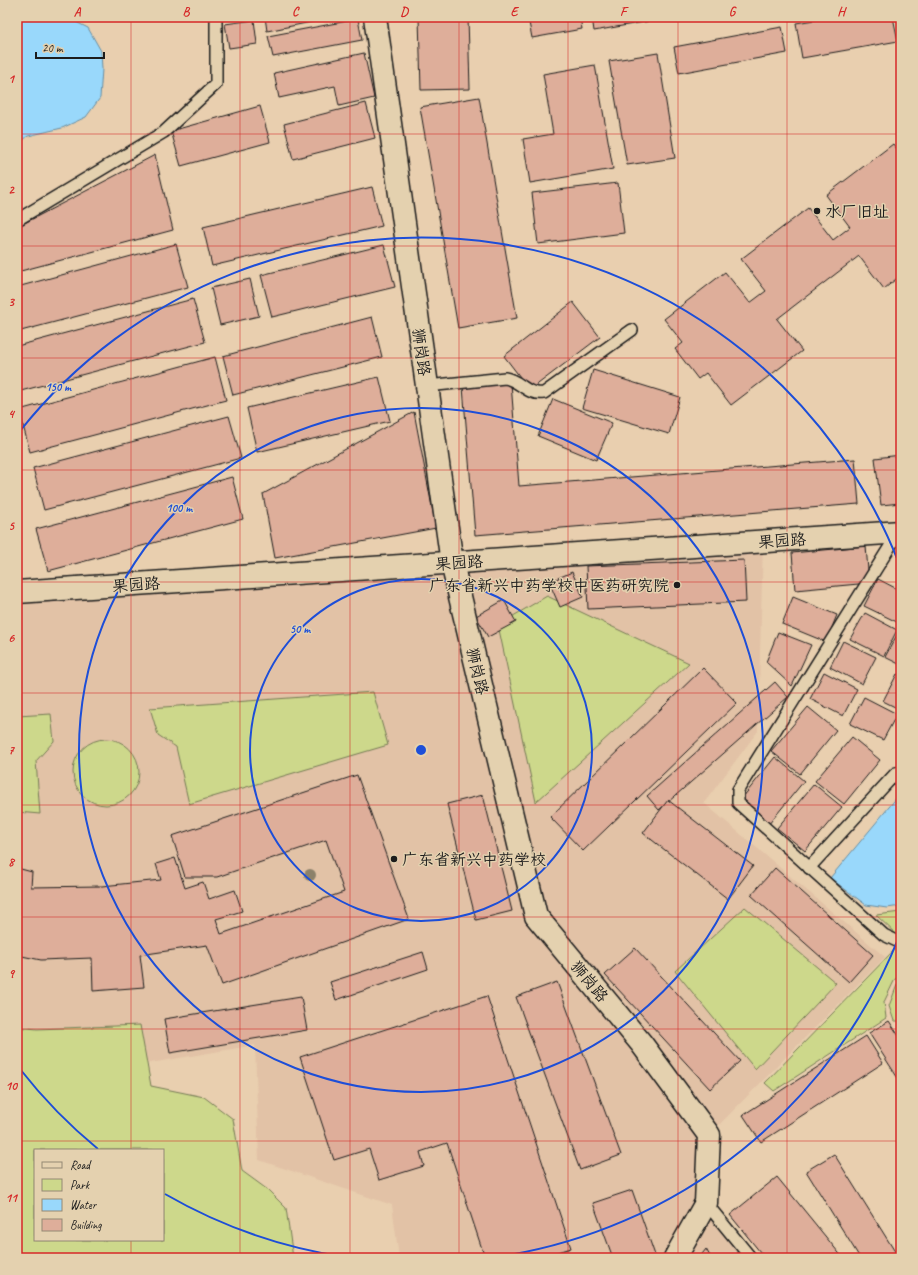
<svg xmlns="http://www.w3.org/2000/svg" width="918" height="1275" font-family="Caveat,'LXGW WenKai TC',sans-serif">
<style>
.built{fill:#e2c2a6}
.green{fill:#cdd88b;stroke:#747a54;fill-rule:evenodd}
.water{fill:#99d8fb;stroke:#678da2}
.building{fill:#deae9a;stroke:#1c1c1c}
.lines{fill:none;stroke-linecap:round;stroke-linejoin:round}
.service-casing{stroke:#1c1c1c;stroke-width:14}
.minor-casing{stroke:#1c1c1c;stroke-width:25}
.tertiary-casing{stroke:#1c1c1c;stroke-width:25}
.service{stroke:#e4d1af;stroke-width:11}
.minor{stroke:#e4d1af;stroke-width:22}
.tertiary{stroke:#e4d1af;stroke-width:22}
.tree{fill:#8c816a}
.grid{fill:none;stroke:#d62828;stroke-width:1;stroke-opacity:0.55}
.ring{fill:none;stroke:#1d4ed8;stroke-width:2}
.poi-dot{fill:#1c1c1c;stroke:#e4d1af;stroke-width:1.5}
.labels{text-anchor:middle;stroke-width:3;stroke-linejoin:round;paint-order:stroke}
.poi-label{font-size:16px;fill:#1c1c1c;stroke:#e4d1af;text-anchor:start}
.street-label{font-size:16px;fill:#1c1c1c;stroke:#e4d1af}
.centre{fill:#1d4ed8;stroke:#e4d1af;stroke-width:2}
.ring-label{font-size:12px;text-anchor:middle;font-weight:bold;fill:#1d4ed8;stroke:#e4d1af;stroke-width:3;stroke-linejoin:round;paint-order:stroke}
.neatline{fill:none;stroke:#d62828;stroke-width:1.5}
.grid-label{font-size:13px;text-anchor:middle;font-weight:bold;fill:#d62828}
</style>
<rect width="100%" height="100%" fill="#e9cfaf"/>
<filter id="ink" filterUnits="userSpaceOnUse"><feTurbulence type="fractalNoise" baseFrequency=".025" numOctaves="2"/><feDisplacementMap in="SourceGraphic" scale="8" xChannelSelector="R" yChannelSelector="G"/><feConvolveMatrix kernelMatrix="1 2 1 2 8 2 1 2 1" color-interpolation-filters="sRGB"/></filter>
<g filter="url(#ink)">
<polygon class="built" points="763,541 758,731 704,803 885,957 709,1135 706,1203 751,1258 399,1258 392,1205 259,1160 255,1045 17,1086 17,592"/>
<g class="green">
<polygon points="547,596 689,663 536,802 498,625"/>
<polygon points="373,692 388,745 189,804 176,747 158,735 150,708"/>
<polygon points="51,714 54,741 36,761 40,814 17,812 17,716"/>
<circle cx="106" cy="772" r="33"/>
<polygon points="745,907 836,983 755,1069 675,971"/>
<polygon points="901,912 901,937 899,937 876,915"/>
<polygon points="901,948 901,977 895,979 884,1002 886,1018 774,1091 765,1083 895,949"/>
<polygon points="901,984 901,1021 894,1021 889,1006 897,985"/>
<path d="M140,1025L151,1086L204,1097L233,1119L242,1171L268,1190L286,1208L293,1258H17V1027L37,1029ZM35,1150H163V1240H35Z"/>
</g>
<g class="water">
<polygon points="17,17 66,17 88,28 101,51 102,69 100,98 86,117 62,128 28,136 17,145"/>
<polygon points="899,795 901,795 901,906 887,908 866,905 830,878"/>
</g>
<g class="building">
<polygon points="265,17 336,17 267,31"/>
<polygon points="419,17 468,17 470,89 421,90"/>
<polygon points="528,17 580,17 582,29 532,38"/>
<polygon points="592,17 650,17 650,21 594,31"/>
<polygon points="832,17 893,17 898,41 802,58 796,23"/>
<polygon points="358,19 362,40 273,57 268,36"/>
<polygon points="254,20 257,44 229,48 225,24"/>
<polygon points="782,27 787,53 679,73 674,47"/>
<polygon points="364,53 374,98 339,106 335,86 279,98 274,73"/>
<polygon points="658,53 675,158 627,165 609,61"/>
<polygon points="595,65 613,169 530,183 523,139 553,134 543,74"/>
<polygon points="479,97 517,318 458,328 420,107"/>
<polygon points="366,103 375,138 293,159 284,124"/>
<polygon points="260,106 270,142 181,166 171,131"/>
<polygon points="893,144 901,154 901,275 884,289 859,256 777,319 802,351 731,405 706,373 698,379 675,349 683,343 664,319 725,272 750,303 766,291 741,259 808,208 833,240 850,227 826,195"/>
<polygon points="155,155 173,230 17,272 17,227"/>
<polygon points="618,183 624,233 538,244 532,193"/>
<polygon points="372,187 382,226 212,266 203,227"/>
<polygon points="176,244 188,287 17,332 17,287"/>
<polygon points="384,245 395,287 272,317 261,275"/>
<polygon points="250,279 259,316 220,325 211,288"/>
<polygon points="193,299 205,342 17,392 17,346"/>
<polygon points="573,302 600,337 530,390 504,356"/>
<polygon points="372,317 382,357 233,395 223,356"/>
<polygon points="215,357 226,400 30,452 19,410"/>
<polygon points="593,370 680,397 669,434 582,408"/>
<polygon points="379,377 390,421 257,452 247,408"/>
<polygon points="511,383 519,486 855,459 859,504 475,535 463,387"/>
<polygon points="553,399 612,423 596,460 538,436"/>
<polygon points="414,412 436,528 275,558 263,494"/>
<polygon points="229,416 241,458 44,510 33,468"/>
<polygon points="901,455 901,503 881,505 875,458"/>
<polygon points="232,477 243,519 48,571 36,529"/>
<polygon points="866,546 869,583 795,590 792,553"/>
<polygon points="744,560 746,602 588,609 586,566"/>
<polygon points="572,572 583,597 560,607 549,582"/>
<polygon points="878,579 901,591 901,615 897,622 864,606"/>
<polygon points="793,597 837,615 826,642 782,624"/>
<polygon points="504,600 516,622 488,637 476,616"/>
<polygon points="865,613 897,630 884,656 850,639"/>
<polygon points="899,631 901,632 901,665 885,657"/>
<polygon points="778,632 811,645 792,686 766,662"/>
<polygon points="843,641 876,657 862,684 830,667"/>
<polygon points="703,668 737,703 583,851 550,817"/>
<polygon points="824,672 857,689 843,716 810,699"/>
<polygon points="897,674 901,676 901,710 883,701"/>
<polygon points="775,682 788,697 659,810 647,796"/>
<polygon points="864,697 897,714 883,740 850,724"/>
<polygon points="808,707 836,730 800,774 771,751"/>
<polygon points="852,737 880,760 844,804 815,781"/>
<polygon points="775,757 804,781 768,825 739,802"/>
<polygon points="357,775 409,919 222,985 207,945 140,955 144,987 93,991 92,958 41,960 17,955 17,868 32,872 31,887 102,886 161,880 156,864 175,858 185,888 203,882 209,899 235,890 242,911 216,919 221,934 344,892 326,840 217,877 185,877 172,836"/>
<polygon points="814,784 842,807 805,851 777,828"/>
<polygon points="483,795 512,911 476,920 447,804"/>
<polygon points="668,800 753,866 728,899 643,833"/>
<polygon points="775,868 873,955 849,982 751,895"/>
<polygon points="635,948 740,1061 710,1089 605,975"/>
<polygon points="423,952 428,969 336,1000 330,982"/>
<polygon points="557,982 621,1155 580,1170 516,997"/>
<polygon points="487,996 571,1248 540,1258 485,1258 447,1143 420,1152 424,1166 379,1180 369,1149 334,1160 300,1057"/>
<polygon points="301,997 307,1030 170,1053 164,1019"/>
<polygon points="889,1021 901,1039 901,1083 869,1033"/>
<polygon points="866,1036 883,1063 761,1142 743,1115"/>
<polygon points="834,1154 899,1258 860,1258 806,1171"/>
<polygon points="777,1177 843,1258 765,1258 730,1215"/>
<polygon points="632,1190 656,1258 613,1258 593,1203"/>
<polygon points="706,1249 711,1258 699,1258"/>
</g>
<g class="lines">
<g class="service-casing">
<g id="service">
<polyline points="17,220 164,132 216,84 216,17"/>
<path d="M427,386L505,378C520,380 527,396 544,393L632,330"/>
<polyline points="899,532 738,790 738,803 884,935 901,943"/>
<polyline points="809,868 896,773 901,772"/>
<polyline points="706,1203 751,1258"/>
</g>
</g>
<g class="minor-casing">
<polyline id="minor" points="375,17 452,563 536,916 641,1043 709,1135 706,1203 675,1258"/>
</g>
<g class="tertiary-casing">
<polyline id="tertiary" points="17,592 901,532"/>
</g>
<use href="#service" class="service"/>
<use href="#minor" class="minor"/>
<use href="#tertiary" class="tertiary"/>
</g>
<circle class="tree" cx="310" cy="875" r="6"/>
</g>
<path class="grid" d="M131,17V1150M240,17V1258M350,17V1258M459,17V1258M568,17V1258M678,17V1258M787,17V1258M17,134H901M17,246H901M17,358H901M17,470H901M17,582H901M17,693H901M17,805H901M17,917H901M17,1029H901M17,1141H901M131,1240V1258"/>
<g class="ring">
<circle cx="421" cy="750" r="171"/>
<circle cx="421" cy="750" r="342"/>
<path d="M900 934A513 513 0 0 1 497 1257M345 1257A513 513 0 0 1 165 1194M98 1149A513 513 0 0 1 20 1069M20 431A513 513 0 0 1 900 566"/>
</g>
<g class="poi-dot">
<circle cx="817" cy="211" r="4"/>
<circle cx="677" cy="585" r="4"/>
<circle cx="394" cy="859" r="4"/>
</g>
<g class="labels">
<g class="poi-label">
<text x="825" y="217">水厂旧址</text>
<text x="669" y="591" text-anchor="end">广东省新兴中药学校中医药研究院</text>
<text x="402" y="865">广东省新兴中药学校</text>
</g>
<g class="street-label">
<text transform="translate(422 352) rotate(82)" y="6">狮岗路</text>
<text transform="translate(782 540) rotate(-4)" y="6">果园路</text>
<text transform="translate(459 562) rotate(-4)" y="6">果园路</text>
<text transform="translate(136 584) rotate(-4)" y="6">果园路</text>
<text transform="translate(478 671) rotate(77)" y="6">狮岗路</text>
<text transform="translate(590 981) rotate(50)" y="6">狮岗路</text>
</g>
</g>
<circle cx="421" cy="750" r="6" class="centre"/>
<g class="ring-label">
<text x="58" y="391">150 m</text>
<text x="179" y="512">100 m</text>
<text x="300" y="633">50 m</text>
</g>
<rect width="918" height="1275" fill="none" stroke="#e4d1af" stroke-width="44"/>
<rect x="34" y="1149" width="130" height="92" fill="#e4d1af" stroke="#948974"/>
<rect x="42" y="1162" width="20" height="6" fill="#e4d1af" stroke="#948974"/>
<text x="70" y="1169" font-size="12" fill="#1c1c1c">Road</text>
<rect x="42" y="1179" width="20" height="12" fill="#cdd88b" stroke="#948974"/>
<text x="70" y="1189" font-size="12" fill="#1c1c1c">Park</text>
<rect x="42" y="1199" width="20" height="12" fill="#99d8fb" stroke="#948974"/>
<text x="70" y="1209" font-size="12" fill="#1c1c1c">Water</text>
<rect x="42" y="1219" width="20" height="12" fill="#deae9a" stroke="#948974"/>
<text x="70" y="1229" font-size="12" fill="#1c1c1c">Building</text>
<path d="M36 52v6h68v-6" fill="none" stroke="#1c1c1c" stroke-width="2"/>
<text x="42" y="52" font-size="12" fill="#1c1c1c" stroke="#e4d1af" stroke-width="3" paint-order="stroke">20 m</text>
<rect x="22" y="22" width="874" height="1231" class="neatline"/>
<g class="grid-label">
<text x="77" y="16">A</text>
<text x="186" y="16">B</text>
<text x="295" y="16">C</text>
<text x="404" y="16">D</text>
<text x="514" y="16">E</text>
<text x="623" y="16">F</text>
<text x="732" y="16">G</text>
<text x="841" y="16">H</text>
<text x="11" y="83">1</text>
<text x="11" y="194">2</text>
<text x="11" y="306">3</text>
<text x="11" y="418">4</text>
<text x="11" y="530">5</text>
<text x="11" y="642">6</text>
<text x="11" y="754">7</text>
<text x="11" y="866">8</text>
<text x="11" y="978">9</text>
<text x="11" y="1090">10</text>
<text x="11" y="1202">11</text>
</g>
</svg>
